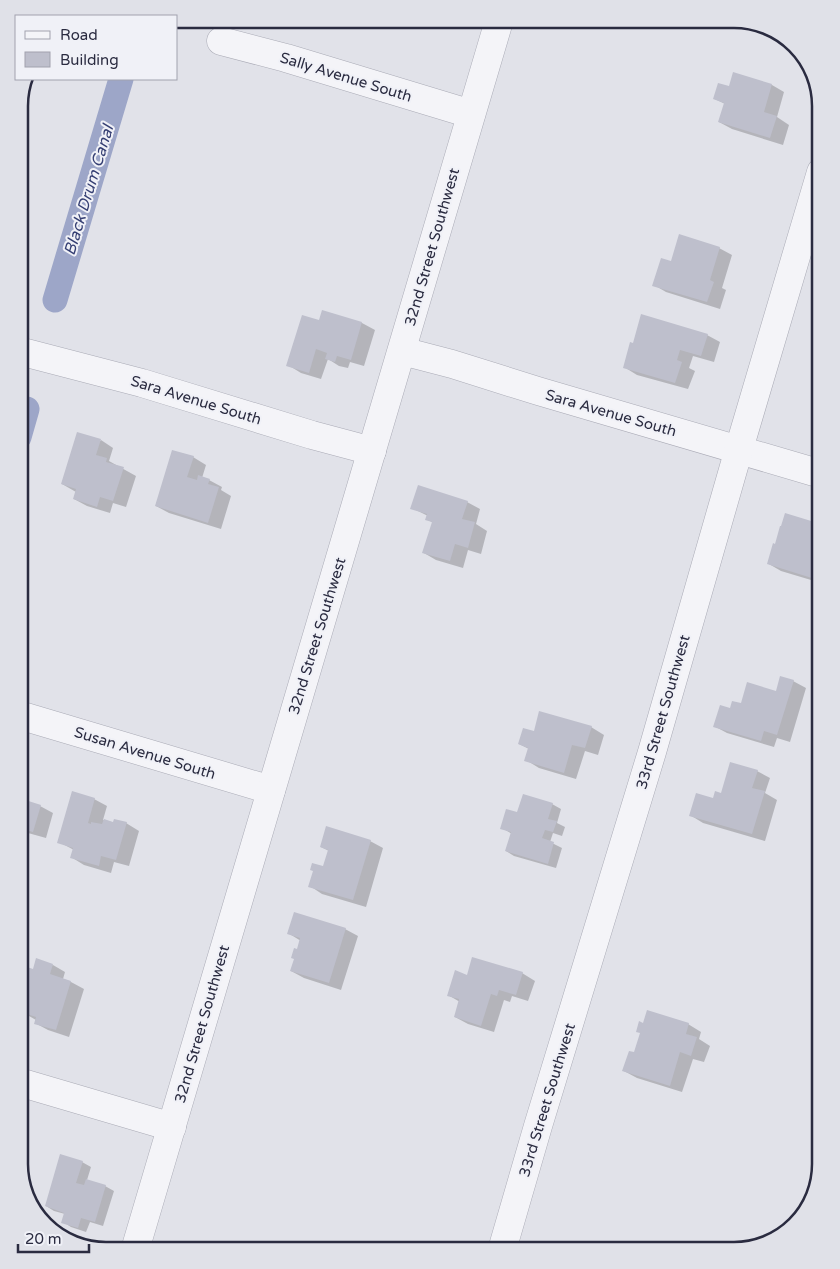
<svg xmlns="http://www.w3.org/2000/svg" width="840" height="1269" font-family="'Varela Round',sans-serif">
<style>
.shadow{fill:#0003}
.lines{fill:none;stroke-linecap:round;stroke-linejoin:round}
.canal{stroke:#9da6c8;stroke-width:25}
.building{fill:#bebfcc}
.minor-casing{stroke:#aaabb6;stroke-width:29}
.minor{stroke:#f4f4f8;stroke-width:28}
.labels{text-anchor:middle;stroke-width:4;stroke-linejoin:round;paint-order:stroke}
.street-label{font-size:15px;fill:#2a2b40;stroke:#f0f1f7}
.water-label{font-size:16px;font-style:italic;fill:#353f73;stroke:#f0f1f7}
.rim{fill:none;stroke:#2a2b40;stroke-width:2.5}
</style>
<rect width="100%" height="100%" fill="#e1e2e9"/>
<g class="shadow">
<polygon points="772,85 784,92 777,117 789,125 783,145 732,129 719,122 725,104 715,99 730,87"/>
<polygon points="719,248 732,255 722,288 726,290 720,309 666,292 654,285 672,262"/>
<polygon points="323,311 362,323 375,330 364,366 350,362 348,368 339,366 328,359 321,379 301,373 288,365 320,322"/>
<polygon points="707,335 720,342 714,362 693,356 689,368 695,371 688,389 637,375 624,367"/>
<polygon points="101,440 113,448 109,461 136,476 126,507 113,503 110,513 87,506 74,499 76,492 62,484"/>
<polygon points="193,457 206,465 202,478 209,480 222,487 221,490 231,496 221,529 169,513 156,506"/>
<polygon points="467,502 480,509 476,524 487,531 481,554 468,550 463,568 436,560 424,553 433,523 427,519 428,516 412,508"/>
<polygon points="786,514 821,525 821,583 781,571 769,564 776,546"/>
<polygon points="793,681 806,688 790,742 777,738 774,747 727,733 714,726 731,709 777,692"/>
<polygon points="591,727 604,735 598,755 585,751 576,779 539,768 526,760 529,749 519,744 534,732"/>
<polygon points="757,771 770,778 765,793 777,800 765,841 703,823 690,815"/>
<polygon points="19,777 22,779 19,789"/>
<polygon points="19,795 23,798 22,800 40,806 53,813 46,838 28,833 24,846 19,844"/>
<polygon points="94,799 107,806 103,820 113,823 126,823 139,831 129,866 114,862 111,873 84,865 71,857 74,850 59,842"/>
<polygon points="552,804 561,809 557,823 565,827 562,836 553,833 550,842 562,848 556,868 514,856 506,851 512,834 502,828 518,813"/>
<polygon points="370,841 383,848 366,907 322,894 310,886 324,868 329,851 321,847"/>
<polygon points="345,929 358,936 341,990 304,978 291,971 301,941 288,933"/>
<polygon points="53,965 65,972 63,979 71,982 84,989 69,1037 48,1030 35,1023 36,1020 22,1012 24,1006 19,1003 19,978 22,967 34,971"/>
<polygon points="522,973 535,981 528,1001 512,996 510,1002 504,1000 494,1032 468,1024 455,1017 460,1002 448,995 468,976"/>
<polygon points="688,1024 701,1032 699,1039 710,1046 704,1062 693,1059 682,1092 637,1078 624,1071 635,1054"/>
<polygon points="82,1162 91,1167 87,1180 105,1186 114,1191 103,1226 90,1222 86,1232 71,1227 63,1222 65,1214 54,1211 46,1206"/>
</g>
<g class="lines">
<g class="canal">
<polyline points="55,300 121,79"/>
<polyline points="19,437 27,409"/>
</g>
</g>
<g class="building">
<polygon points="733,72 772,84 764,112 777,116 770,138 718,122 724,103 713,99 718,83 729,86"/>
<polygon points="679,234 720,247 710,280 714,282 707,302 652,286 661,258 671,261"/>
<polygon points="322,310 362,322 351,360 337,356 335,362 325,359 327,353 316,349 309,373 286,366 302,315 319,320"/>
<polygon points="641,314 708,334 701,356 680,350 677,360 682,362 675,383 623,368 630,342 633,343"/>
<polygon points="77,432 101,439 96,455 107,458 106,462 124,467 113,501 100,497 97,507 73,499 76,489 61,484"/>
<polygon points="172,450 194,456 187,477 197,480 198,475 210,479 208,484 219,487 208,523 155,506"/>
<polygon points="418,485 468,501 462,519 475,522 468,548 455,544 450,561 422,553 432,522 425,520 427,514 410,509"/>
<polygon points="785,513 821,524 821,559 815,579 767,564 773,543 775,544 780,526 781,526"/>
<polygon points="780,676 794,680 777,735 764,731 761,741 713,727 720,705 730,708 732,701 741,703 747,682 776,691"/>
<polygon points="539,711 592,726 585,748 572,745 564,773 524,761 528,748 518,744 523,728 534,731"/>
<polygon points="730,762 758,770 752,788 765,791 752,834 689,816 696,793 713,798 715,791 721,793"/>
<polygon points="72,791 95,798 88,823 91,824 91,822 102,824 104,819 113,822 114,819 127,822 116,860 101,856 99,866 70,858 73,848 57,843"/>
<polygon points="523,794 553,803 548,819 557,821 553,832 545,830 542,838 554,842 548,864 505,851 511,832 500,829 506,809 517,812"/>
<polygon points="19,798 41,805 33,832 19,828"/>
<polygon points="326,826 371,840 353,900 308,887 313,871 310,870 312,863 323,866 328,850 320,847"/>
<polygon points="294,912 346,928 329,983 290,971 294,959 291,958 294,948 297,949 300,938 287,934"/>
<polygon points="472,957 523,972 516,995 499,990 497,996 491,994 481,1026 454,1017 459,999 447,996 455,970 467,975"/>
<polygon points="36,958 53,964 50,974 71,981 56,1030 34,1024 36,1017 21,1012 24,1004 19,1003 19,973 21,965 33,969"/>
<polygon points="647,1010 689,1023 686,1034 697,1037 691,1056 680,1052 670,1086 622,1071 629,1051 634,1052 640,1033 636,1032 639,1021 643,1023"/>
<polygon points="60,1154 83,1161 76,1183 84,1185 86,1179 106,1185 95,1222 81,1218 78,1228 61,1223 64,1213 45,1206"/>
<polygon points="200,1246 211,1250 199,1250"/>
</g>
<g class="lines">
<g class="minor-casing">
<g id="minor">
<polyline points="221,41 286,58 471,114"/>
<polyline points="19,351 142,383 312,435 372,451"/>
<polyline points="402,351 452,364 538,391 821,474"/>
<polyline points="19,715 271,790"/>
<polyline points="19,1082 172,1127"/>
<polyline points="135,1250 499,21"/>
<polyline points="502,1250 538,1126 652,752 739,449 821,172"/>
</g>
</g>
<use href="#minor" class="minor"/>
</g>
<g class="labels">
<g class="street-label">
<text transform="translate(346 77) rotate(17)" y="5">Sally Avenue South</text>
<text transform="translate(432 247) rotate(-74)" y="5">32nd Street Southwest</text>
<text transform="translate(196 400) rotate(17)" y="5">Sara Avenue South</text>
<text transform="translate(611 413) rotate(16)" y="5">Sara Avenue South</text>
<text transform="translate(317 636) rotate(-73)" y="5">32nd Street Southwest</text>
<text transform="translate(663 712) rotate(-74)" y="5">33rd Street Southwest</text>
<text transform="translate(145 753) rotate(17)" y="5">Susan Avenue South</text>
<text transform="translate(202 1024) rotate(-74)" y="5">32nd Street Southwest</text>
<text transform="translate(547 1100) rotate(-73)" y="5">33rd Street Southwest</text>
</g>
<g class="water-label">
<text transform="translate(88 190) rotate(-73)" y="6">Black Drum Canal</text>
</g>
</g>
<path d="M0 0H840V1269H0ZM106 28H734A78 78 0 0 1 812 106V1164A78 78 0 0 1 734 1242H106A78 78 0 0 1 28 1164V106A78 78 0 0 1 106 28Z" fill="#e0e1e8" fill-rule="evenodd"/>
<path class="rim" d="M106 28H734A78 78 0 0 1 812 106V1164A78 78 0 0 1 734 1242H106A78 78 0 0 1 28 1164V106A78 78 0 0 1 106 28Z"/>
<rect x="15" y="15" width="162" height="65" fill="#f0f1f7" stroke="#a1a2ae"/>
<rect x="25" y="31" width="25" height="8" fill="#f4f4f8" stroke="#a1a2ae"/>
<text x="60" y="40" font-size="15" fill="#2a2b40">Road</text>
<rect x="25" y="52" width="25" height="15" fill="#bebfcc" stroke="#a1a2ae"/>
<text x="60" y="65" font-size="15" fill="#2a2b40">Building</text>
<path d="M18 1244v8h71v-8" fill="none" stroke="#2a2b40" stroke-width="2.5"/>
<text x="25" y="1244" font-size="15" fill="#2a2b40" stroke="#f0f1f7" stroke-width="4" paint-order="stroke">20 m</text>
</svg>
